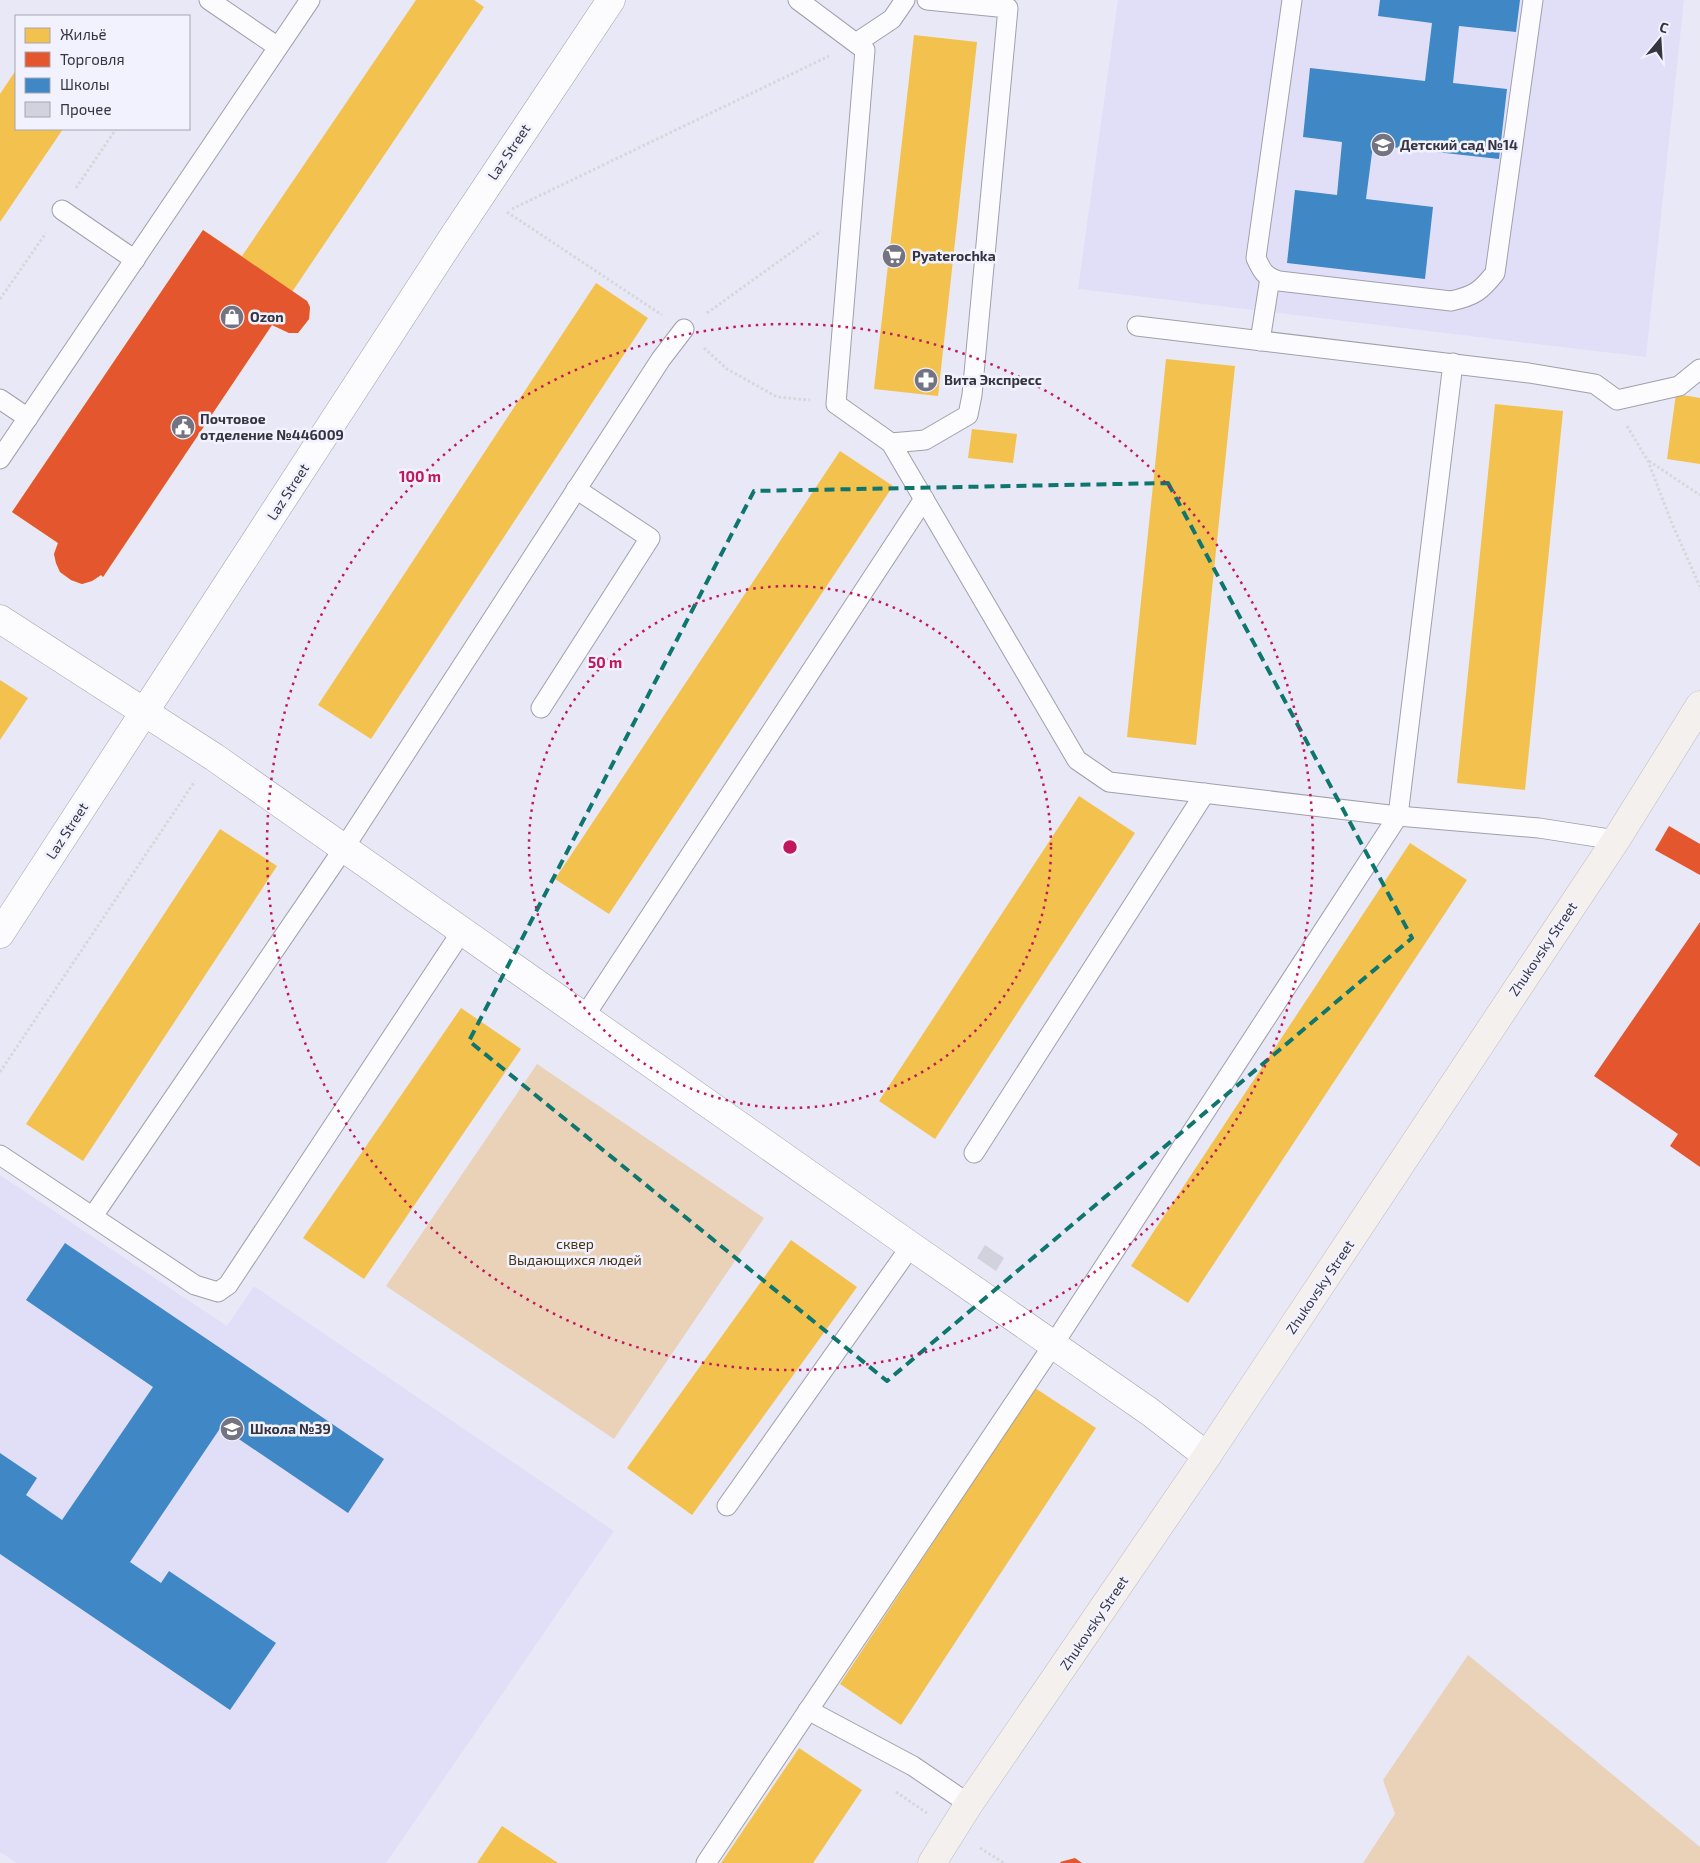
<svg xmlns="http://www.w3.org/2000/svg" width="1700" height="1863" font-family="'Exo 2',sans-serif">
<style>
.built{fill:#e1dff8}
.green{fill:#ead2b8}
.homes{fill:#f2c14e}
.shops{fill:#e4572e}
.schools{fill:#3f88c5}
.building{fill:#d2d1de}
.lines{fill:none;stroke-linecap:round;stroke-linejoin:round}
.service-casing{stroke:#a09fac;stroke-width:21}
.minor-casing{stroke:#a09fac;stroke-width:29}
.primary-casing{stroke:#c1bbba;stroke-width:29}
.path{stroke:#d7d7db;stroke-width:3;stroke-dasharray:2.5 2.5;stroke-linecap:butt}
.service{stroke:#fcfcfe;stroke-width:19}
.minor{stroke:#fcfcfe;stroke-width:28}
.primary{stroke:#f4f0ee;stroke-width:28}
.marked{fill:none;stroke:#0f766e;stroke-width:4;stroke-dasharray:10 6;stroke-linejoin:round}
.ring{fill:none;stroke:#c2185b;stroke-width:2.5;stroke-dasharray:2.5 5}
.labels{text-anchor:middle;stroke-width:5;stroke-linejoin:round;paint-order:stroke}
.poi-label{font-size:14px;font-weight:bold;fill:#353441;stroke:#f2f1fe;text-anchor:start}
.street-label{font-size:14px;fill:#353441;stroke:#f2f1fe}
.park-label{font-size:14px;fill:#473312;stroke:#f2f1fe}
.centre{fill:#c2185b;stroke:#f2f1fe;stroke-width:2.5}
.ring-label{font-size:15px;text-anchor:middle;font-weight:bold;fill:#c2185b;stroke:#f2f1fe;stroke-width:5;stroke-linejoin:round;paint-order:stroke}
</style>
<rect width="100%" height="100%" fill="#e9e8f7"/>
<g class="built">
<polygon points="1118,0 1684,0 1646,357 1078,289"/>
<polygon points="0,1175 227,1326 254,1286 614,1531 386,1863 17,1863 0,1852"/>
</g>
<g class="green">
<polygon points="537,1064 764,1218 614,1439 386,1286"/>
<polygon points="1468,1655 1700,1847 1700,1863 1363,1863 1395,1814 1383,1780"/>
</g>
<g class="homes">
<polygon points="416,0 474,0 484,7 292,292 307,301 310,307 309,319 298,333 289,333 272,325 103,577 101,575 92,581 82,584 71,580 60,572 56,563 54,554 58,543 12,512 203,230 242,256"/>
<polygon points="914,35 977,42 938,396 874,389"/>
<polygon points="16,70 16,129 63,129 0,222 0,94"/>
<polygon points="596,283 648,318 371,739 318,705"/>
<polygon points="1166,359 1235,366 1196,745 1127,737"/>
<polygon points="1676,394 1700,398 1700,464 1667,459"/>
<polygon points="1495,404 1563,411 1525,790 1457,783"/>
<polygon points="972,429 1017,434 1013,463 968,458"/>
<polygon points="840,451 893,486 609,914 555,879"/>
<polygon points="0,680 28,698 0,740"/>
<polygon points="1079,796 1135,833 935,1139 879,1101"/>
<polygon points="220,829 277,866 83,1161 26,1124"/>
<polygon points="1410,843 1467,880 1188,1303 1131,1266"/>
<polygon points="461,1008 521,1049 364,1279 303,1238"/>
<polygon points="791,1240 857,1287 692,1515 627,1468"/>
<polygon points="1035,1388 1096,1428 901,1725 840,1684"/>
<polygon points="799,1748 862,1790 813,1863 721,1863"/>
<polygon points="502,1826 558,1863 477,1863"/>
</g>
<g class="shops">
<polygon points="203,230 307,301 310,307 309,319 298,333 289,333 272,325 103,577 101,575 92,581 82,584 71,580 60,572 56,563 54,554 58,543 12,512"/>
<polygon points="1669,826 1700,844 1700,875 1655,850"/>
<polygon points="1700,922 1700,1167 1670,1146 1678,1134 1594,1076"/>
<polygon points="1075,1858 1082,1863 1061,1863 1060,1862"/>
</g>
<g class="schools">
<polygon points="1380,0 1520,0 1516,32 1459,26 1453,83 1507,89 1499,159 1373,145 1366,199 1433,207 1425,279 1287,263 1295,190 1337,195 1342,142 1303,137 1310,68 1425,81 1432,23 1378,16"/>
<polygon points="65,1243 384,1459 348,1513 221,1427 130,1562 161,1583 169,1571 276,1643 230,1710 0,1554 0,1453 37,1478 26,1495 62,1520 153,1387 26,1300"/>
</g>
<polygon class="building" points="985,1245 1004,1258 996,1271 977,1258"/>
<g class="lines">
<g class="service-casing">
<g id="service">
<polyline points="209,0 278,47"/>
<polyline points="798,0 865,50 836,404 891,443 1077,760 1109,782 1398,816 1539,828 1616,840"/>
<path d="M1292,0L1256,258C1262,271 1265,277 1279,281L1451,301C1474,296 1481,291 1495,273L1533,0"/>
<polyline points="856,43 892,19 905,0"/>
<polyline points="62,210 135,260"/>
<polyline points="1137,326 1529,373 1595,384 1617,400 1679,386 1700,369"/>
<polyline points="1260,341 1270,278"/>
<polyline points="0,399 28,418"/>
<polyline points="891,443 925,440 968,415 972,395 1008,8 927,0"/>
<polyline points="0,459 310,0"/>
<polyline points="541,708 650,538 576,489"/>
<polyline points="584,1017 924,499"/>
<polyline points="974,1153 1205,793"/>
<polyline points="0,1155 195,1285 218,1292 228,1285 462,931"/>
<polyline points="93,1216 344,848 661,359 684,329"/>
<polyline points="727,1506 911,1246"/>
<polyline points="808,1710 913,1766 969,1804"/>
<polyline points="706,1863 1053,1345 1398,816 1453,363"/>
</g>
</g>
<g class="minor-casing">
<g id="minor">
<polyline points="0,619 214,757 911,1246 1150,1412 1207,1456"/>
<polyline points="0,934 453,237 611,0"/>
</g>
</g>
<g class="primary-casing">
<polyline id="primary" points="932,1863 969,1804 1207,1456 1616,840 1700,705"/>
</g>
<g class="path">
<polyline points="76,188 116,129"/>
<polyline points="512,209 829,56"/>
<polyline points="507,212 662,315"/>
<polyline points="0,299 46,233"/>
<polyline points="707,313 821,231"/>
<polyline points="704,348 727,369 777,397 810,400"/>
<polyline points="1627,426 1648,461 1671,521 1700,587"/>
<polyline points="1649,461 1700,495"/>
<polyline points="0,1072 195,781"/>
<polyline points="896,1792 927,1813"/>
<polyline points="980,1848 1004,1863"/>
</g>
<use href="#service" class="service"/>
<use href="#minor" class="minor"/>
<use href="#primary" class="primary"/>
</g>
<path class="marked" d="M1168,483L1412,938L887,1381L469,1041L754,491Z"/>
<g class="ring">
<circle cx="790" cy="847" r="261"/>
<circle cx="790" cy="847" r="523"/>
</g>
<defs>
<g id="school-disc" transform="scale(1.25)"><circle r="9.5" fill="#747381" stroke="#f2f1fe"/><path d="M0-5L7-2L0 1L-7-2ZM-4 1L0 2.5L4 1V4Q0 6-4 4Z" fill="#fff"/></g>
<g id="supermarket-disc" transform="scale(1.25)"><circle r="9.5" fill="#747381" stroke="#f2f1fe"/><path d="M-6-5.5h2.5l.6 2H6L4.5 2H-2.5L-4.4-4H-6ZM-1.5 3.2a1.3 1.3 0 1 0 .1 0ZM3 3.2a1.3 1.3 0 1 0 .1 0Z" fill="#fff"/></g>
<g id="shop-disc" transform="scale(1.25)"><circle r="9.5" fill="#747381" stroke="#f2f1fe"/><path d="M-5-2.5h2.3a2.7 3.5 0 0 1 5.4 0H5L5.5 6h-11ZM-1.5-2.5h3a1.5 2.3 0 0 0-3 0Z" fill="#fff"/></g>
<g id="pharmacy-disc" transform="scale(1.25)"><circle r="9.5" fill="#747381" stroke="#f2f1fe"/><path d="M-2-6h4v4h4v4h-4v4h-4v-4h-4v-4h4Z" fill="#fff"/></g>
<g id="civic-disc" transform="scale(1.25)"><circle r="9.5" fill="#747381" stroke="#f2f1fe"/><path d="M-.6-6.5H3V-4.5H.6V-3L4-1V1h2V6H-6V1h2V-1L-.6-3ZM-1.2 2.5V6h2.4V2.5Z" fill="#fff"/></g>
</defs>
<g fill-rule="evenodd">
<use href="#school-disc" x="1383" y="145"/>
<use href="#supermarket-disc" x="894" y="256"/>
<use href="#shop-disc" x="232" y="317"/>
<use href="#pharmacy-disc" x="926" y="380"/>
<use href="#civic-disc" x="183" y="427"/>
<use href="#school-disc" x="232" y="1429"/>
</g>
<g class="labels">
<g class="poi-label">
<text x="1400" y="150">Детский сад №14</text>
<text x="912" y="261">Pyaterochka</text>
<text x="250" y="322">Ozon</text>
<text x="944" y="385">Вита Экспресс</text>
<text x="200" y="424">Почтовое<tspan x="200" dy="16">отделение №446009</tspan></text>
<text x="250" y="1434">Школа №39</text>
</g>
<g class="street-label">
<text transform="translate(509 152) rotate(-56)" y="5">Laz Street</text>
<text transform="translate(288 492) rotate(-57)" y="5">Laz Street</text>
<text transform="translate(67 831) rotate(-57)" y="5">Laz Street</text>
<text transform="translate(1543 949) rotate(-56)" y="5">Zhukovsky Street</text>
<text transform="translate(1320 1287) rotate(-56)" y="5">Zhukovsky Street</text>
<text transform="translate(1094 1623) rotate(-56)" y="5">Zhukovsky Street</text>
</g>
<g class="park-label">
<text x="575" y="1249">сквер<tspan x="575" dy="16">Выдающихся людей</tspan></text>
</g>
</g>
<circle cx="790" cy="847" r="8" class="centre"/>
<g class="ring-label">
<text x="420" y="482">100 m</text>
<text x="605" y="668">50 m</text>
</g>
<rect x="15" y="15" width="175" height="115" fill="#f2f1fe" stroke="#a6a5b2"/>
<rect x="25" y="28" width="25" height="15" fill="#f2c14e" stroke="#a6a5b2"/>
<text x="60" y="40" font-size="15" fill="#353441">Жильё</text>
<rect x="25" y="52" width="25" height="15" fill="#e4572e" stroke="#a6a5b2"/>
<text x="60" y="65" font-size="15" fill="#353441">Торговля</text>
<rect x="25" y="78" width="25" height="15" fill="#3f88c5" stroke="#a6a5b2"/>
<text x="60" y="90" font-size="15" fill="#353441">Школы</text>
<rect x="25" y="102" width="25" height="15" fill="#d2d1de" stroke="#a6a5b2"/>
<text x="60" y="115" font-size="15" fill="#353441">Прочее</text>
<g transform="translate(1660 40) rotate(18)" stroke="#f2f1fe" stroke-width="4" paint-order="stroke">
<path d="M0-4L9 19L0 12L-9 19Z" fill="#353441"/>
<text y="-8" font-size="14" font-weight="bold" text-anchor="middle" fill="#353441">С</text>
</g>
</svg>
